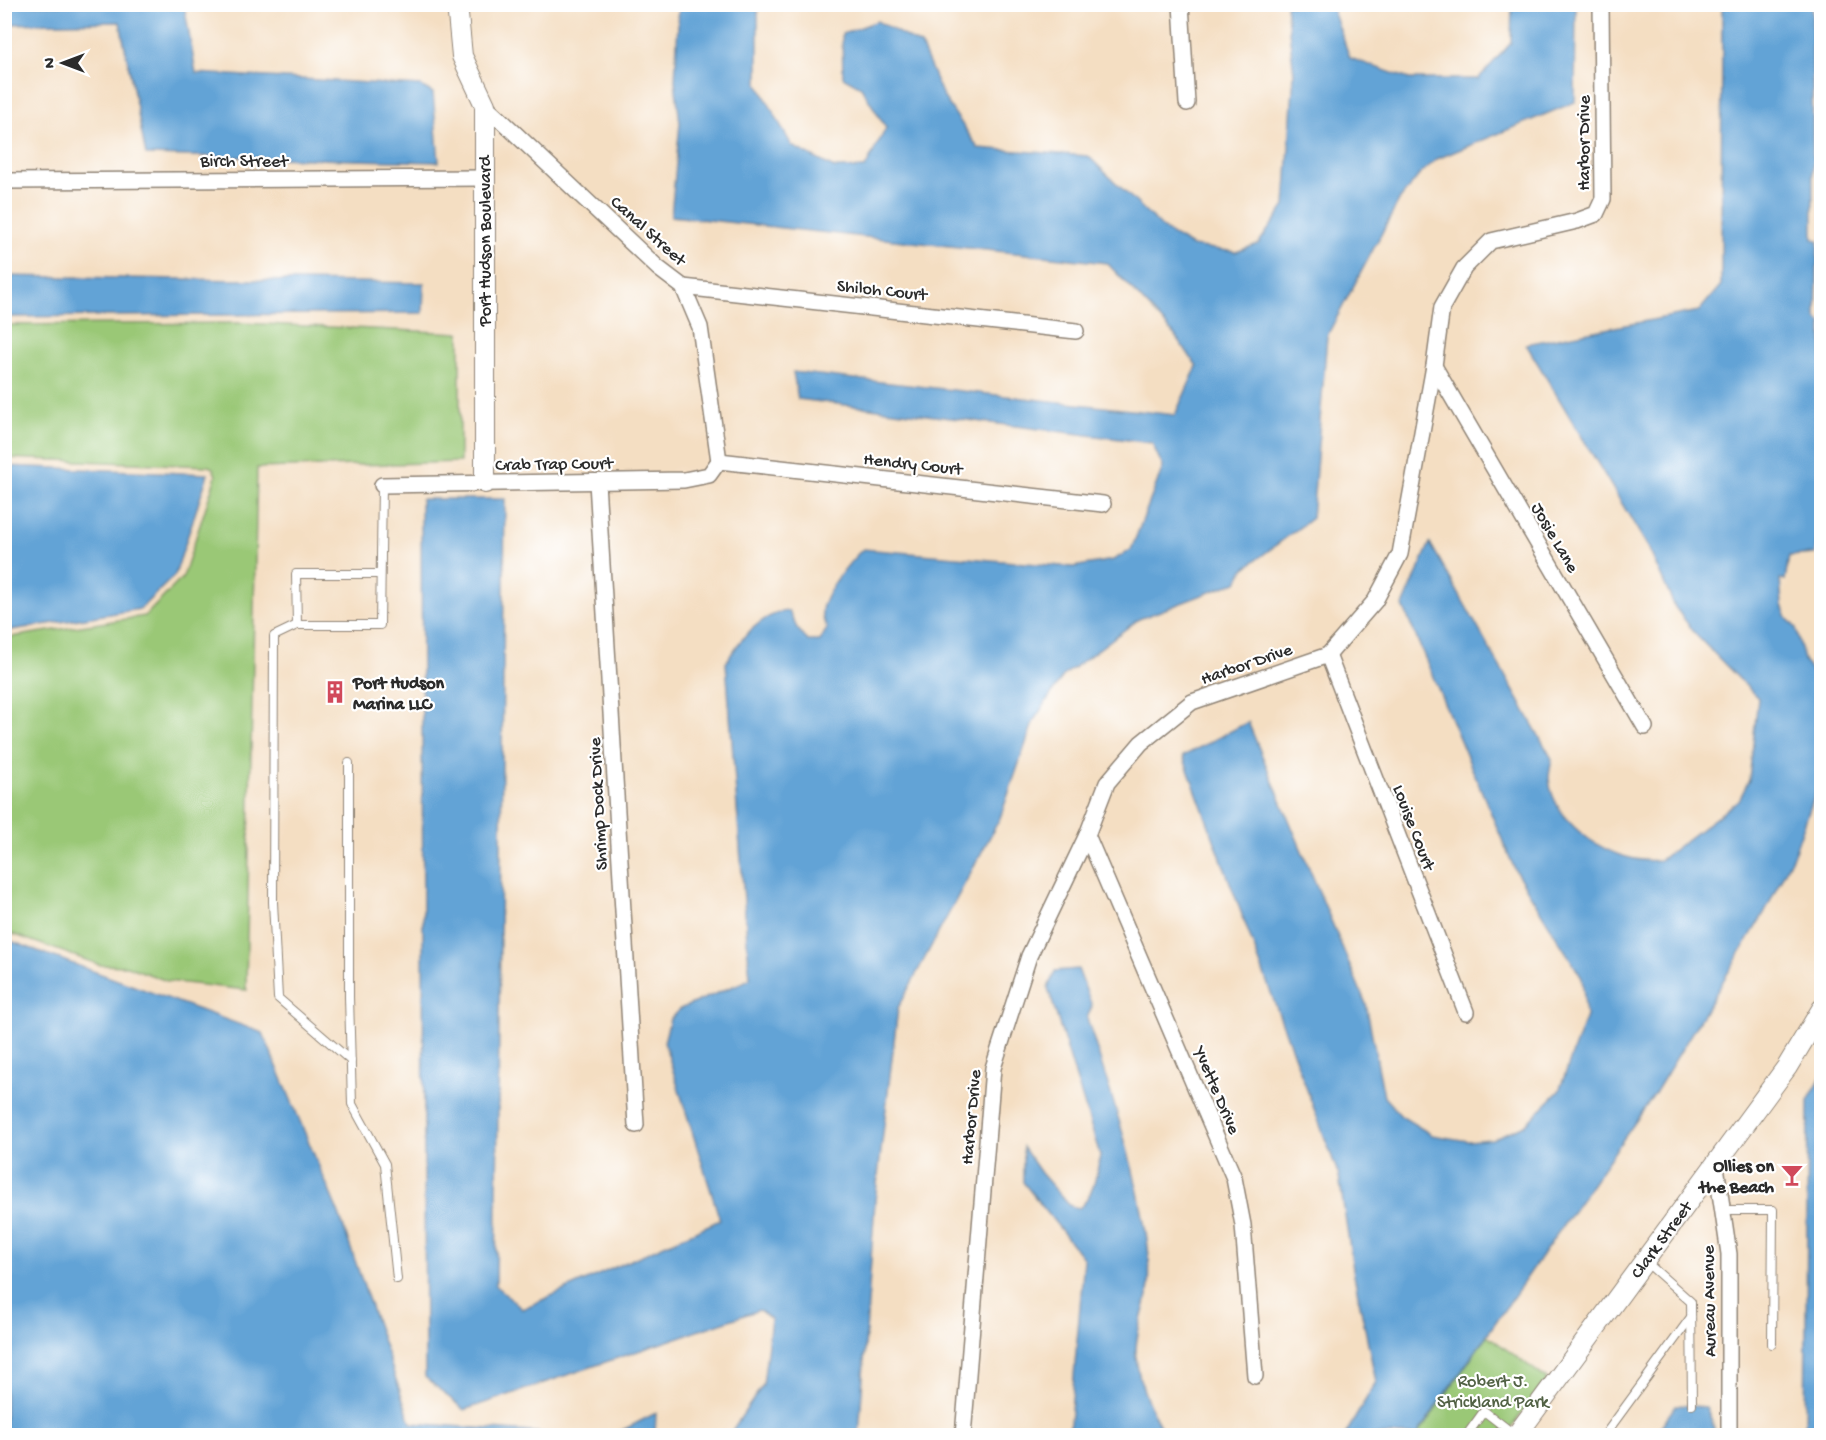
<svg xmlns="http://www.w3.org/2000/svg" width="1826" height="1440" font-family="'Gochi Hand',sans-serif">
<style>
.green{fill:#9ac876;stroke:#627a50;stroke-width:1.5}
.water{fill:#62a3d6;stroke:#466780;stroke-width:1.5}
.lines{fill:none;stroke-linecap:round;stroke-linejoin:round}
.service-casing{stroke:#908476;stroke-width:10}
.minor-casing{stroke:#908476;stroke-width:18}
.tertiary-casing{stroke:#908476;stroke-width:22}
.service{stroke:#fff;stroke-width:8}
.minor{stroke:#fff;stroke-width:15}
.tertiary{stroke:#fff;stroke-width:20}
.labels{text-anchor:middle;stroke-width:4.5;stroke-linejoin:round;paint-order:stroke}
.street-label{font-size:18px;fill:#2b2b2b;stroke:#fff}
.poi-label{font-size:18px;font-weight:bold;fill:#2b2b2b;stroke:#fff;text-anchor:start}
.park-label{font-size:18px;fill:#526245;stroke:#fff}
</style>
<rect width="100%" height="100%" fill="#fff"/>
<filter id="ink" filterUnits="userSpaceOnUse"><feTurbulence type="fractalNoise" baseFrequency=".0167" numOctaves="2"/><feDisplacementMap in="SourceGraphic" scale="12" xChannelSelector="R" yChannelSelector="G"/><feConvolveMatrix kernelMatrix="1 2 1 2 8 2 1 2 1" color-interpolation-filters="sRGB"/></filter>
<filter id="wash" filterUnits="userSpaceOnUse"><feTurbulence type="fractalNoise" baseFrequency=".008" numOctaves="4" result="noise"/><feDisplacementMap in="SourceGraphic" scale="24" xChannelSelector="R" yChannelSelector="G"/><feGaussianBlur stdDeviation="1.35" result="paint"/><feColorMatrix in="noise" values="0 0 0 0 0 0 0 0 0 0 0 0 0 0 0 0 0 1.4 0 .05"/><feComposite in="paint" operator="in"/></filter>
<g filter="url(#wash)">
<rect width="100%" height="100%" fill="#f4dec2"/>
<g class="green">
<polygon points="241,323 460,333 460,462 257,468 246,987 247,990 167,981 127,966 100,965 4,931 5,638 145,616 183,577 216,476 213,468 208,466 5,458 5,325"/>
<polygon points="1487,1335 1547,1379 1506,1435 1417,1436"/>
</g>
<g class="water">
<polygon points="4,5 184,5 196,73 421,86 433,93 439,162 146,155 120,22 5,24"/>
<path d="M679,5H758V84L792,146L834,168H865L886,128L861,87L843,77L842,34L877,21L921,45L943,96L978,148L1088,156L1166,231L1192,246L1236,252L1258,244L1285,206L1294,73L1286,5H1331L1350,58L1409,79H1478L1511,43L1512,5H1576L1575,102L1437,159L1420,174L1400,199L1327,336L1312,518L1244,569L1237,582L1139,619L1063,676L1034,720L1000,818L898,1008L875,1201L859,1435H729L763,1385L771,1319L759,1310L464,1410L425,1377L421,499H505L496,1286L522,1309L720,1220L664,1042L670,1019L680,1009L750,979L726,663C739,640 761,613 789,611L797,628L808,641H820L827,628C825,624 822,618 822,614C820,597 851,560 863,549L1073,567L1113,560L1131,550L1163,467L1152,443L798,399L793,372L1175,415L1197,366L1173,333L1107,263L671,216L680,123L675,81Z"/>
<path d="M1722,5H1812L1813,239L1818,240L1816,317L1822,324L1821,519L1819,525L1815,554L1789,556L1785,580L1780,579L1782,605L1787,618L1796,628L1804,660L1821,687V777L1795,851L1766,910L1654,1095L1417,1435H1345L1376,1382L1354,1275L1339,1176L1183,756L1248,722L1366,1004L1384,1097L1401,1116L1432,1135L1468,1141L1492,1139L1525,1125L1559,1091L1586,1016L1582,978L1515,870L1403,606L1430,543L1552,759C1551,765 1549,772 1549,778C1552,826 1616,866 1660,860L1739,800L1749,780L1758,698L1697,636L1675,607L1648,547L1526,344L1699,311L1721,285Z"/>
<polygon points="5,276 424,283 423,313 5,317"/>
<polygon points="5,466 208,474 175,575 140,609 5,631"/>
<polygon points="5,939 263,1033 339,1214 411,1423 571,1435 5,1435"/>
<path d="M1078,969L1092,1006L1087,1018C1109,1089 1134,1159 1146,1233C1149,1249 1151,1277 1148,1292C1144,1313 1135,1334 1136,1355C1138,1384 1151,1411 1165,1435H1069L1084,1259L1023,1182V1147L1041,1173L1070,1206L1079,1208C1094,1197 1097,1172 1100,1155L1048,988L1055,971Z"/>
<polygon points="1821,1077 1822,1435 1805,1436 1808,1101"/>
<polygon points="1676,1405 1706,1407 1712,1421 1716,1436 1654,1436"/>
<polygon points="656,1413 655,1435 613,1435"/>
</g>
</g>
<g filter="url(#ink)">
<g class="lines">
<g class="service-casing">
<g id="service">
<polyline points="380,574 296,574 297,625 380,625 382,485"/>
<polyline points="297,625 274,636 273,902 278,998 351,1061"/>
<polyline points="349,763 349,997 352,1104 385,1164 397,1279"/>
<polyline points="1822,923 1822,924"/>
<polyline points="1723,1210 1773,1210 1772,1344"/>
<polyline points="1646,1262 1691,1302 1692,1405"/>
<polyline points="1466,1436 1484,1411 1515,1435"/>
<polyline points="1604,1436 1691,1317"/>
</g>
</g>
<g class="minor-casing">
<g id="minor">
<polyline points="1181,4 1187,103"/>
<polyline points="485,105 658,268 683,287 700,327 719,461"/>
<polyline points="4,181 484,178"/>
<polyline points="683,287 1076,331"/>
<polyline points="1434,366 1645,727"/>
<polyline points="719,461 1103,504"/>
<polyline points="597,482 636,1125"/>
<polyline points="382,485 684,480 709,475 719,461"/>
<polyline points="1328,655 1466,1012"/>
<polyline points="1087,835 1234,1178 1243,1225 1255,1376"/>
<polyline points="1716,1166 1729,1254 1729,1436"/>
<polyline points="963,1436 993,1068 1029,956 1087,835 1107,783 1141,743 1192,702 1328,655 1375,601 1400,554 1434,366 1442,307 1464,268 1491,241 1577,221 1596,214 1603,199 1601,4"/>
</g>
</g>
<g class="tertiary-casing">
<g id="tertiary">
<polyline points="457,4 462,56 485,105 485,483"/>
<path id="s1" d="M1516,1436L1787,1067L1822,1009"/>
</g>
</g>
<use href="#service" class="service"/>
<use href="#minor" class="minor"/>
<use href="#tertiary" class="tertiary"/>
</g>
</g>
<defs>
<g id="building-bare" transform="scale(1.8)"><path d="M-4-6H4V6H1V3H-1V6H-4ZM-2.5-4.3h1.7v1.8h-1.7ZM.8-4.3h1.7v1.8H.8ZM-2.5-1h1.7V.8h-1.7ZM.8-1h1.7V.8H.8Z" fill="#d1495b" stroke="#fff" stroke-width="2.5" paint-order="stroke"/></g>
<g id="bar-bare" transform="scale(1.8)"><path d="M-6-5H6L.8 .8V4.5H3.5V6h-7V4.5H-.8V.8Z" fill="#d1495b" stroke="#fff" stroke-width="2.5" paint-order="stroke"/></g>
</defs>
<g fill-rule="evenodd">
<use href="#building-bare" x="335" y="692"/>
<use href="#bar-bare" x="1792" y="1175"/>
</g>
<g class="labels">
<g class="street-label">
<text transform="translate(1583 143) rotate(-90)" y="6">Harbor Drive</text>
<text x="244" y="166">Birch Street</text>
<text transform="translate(649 230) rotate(42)" y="6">Canal Street</text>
<text transform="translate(484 241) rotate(-90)" y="6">Port Hudson Boulevard</text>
<text transform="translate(882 289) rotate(6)" y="6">Shiloh Court</text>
<text transform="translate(554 463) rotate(-1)" y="6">Crab Trap Court</text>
<text transform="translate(913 463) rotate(6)" y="6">Hendry Court</text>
<text transform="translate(1556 537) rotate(60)" y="6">Josie Lane</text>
<text transform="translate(1246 663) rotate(-19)" y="6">Harbor Drive</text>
<text transform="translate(597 804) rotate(-93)" y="6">Shrimp Dock Drive</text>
<text transform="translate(1415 827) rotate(69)" y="6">Louise Court</text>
<text transform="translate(1218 1090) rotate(67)" y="6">Yvette Drive</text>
<text transform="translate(970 1117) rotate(-85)" y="6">Harbor Drive</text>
<text dy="6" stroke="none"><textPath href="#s1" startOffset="244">Clark Street</textPath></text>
<text transform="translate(1708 1301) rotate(-91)" y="6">Aureau Avenue</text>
</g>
<g class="poi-label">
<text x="353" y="688">Port Hudson<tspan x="353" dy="21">Marina LLC</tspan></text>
<text x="1774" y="1171" text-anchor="end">Ollies on<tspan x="1774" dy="21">the Beach</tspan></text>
</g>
<g class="park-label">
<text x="1493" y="1386">Robert J.<tspan x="1493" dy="21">Strickland Park</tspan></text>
</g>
</g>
<rect width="1826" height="1440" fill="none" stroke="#fff" stroke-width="24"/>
<g transform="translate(63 63) rotate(270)" stroke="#ffffff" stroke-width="4.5" paint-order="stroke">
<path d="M0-4.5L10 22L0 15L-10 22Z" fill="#2b2b2b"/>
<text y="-9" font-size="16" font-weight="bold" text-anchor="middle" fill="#2b2b2b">N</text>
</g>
</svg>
